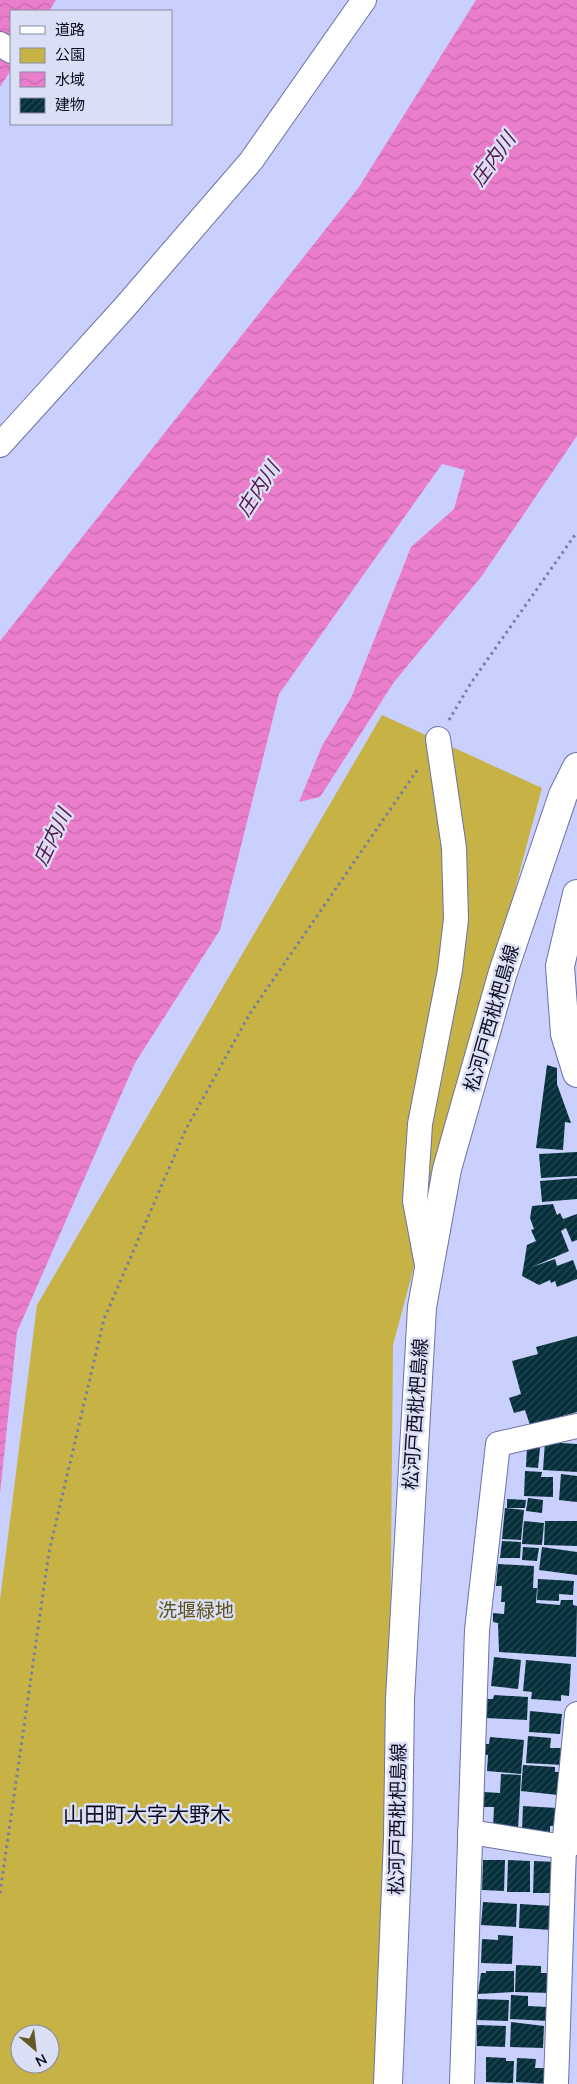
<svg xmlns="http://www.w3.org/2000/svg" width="577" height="2084" font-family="Mulish,'Noto Sans JP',sans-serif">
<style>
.park{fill:#c6b245;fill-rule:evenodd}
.water{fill:url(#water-waves)}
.building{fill:url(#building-hatch)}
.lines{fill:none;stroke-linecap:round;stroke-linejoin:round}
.street-casing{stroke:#6c72a5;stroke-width:26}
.secondary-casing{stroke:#6c72a5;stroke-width:30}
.path{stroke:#787c9e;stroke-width:3;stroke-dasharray:2.5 4;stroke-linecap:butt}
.street{stroke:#fff;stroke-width:24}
.secondary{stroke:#fff;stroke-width:28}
.labels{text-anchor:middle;stroke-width:5;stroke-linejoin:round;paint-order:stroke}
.street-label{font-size:19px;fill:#0b0c1f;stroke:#dbdff6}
.park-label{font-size:19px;fill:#5e531a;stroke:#dbdff6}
.water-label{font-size:20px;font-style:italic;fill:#581549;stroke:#dbdff6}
.quarter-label{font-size:21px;fill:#0b0c1f;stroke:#dbdff6}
</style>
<defs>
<pattern id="water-waves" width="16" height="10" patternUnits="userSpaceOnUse" patternTransform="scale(1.25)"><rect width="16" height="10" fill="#ea7dcc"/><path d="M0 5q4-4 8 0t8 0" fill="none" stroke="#c76baf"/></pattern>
<pattern id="building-hatch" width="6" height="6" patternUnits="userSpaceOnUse" patternTransform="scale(1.25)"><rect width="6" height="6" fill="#052f3a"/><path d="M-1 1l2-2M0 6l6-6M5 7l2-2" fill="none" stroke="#284a54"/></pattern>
</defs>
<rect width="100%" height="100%" fill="#c9d0fd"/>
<path class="park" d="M382,715L542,788L393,1345L387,1999L382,2084H0V1600L37,1305ZM20,2034H50V2064H20Z"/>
<g class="water">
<polygon points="0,0 56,0 49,11 11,11 11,70 0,87"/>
<polygon points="476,0 577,0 577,436 481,577 394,682 320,797 299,802 322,746 351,698 411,547 454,509 465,470 442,464 279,694 220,930 135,1063 17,1332 0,1494 0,641 359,187"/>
</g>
<g class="building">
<polygon points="547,1065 557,1068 557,1084 571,1123 565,1122 563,1150 536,1148"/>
<polygon points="577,1152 577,1176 541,1178 539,1154"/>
<polygon points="577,1178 577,1199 542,1202 540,1181"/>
<polygon points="553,1204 557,1215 560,1213 563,1219 577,1214 577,1240 572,1242 566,1228 561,1231 569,1251 532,1267 555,1259 557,1266 573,1260 577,1271 577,1279 557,1287 555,1281 551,1283 550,1280 539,1285 522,1276 527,1245 536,1241 531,1230 534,1229 530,1218 532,1206"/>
<polygon points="577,1336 577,1412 530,1425 525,1410 514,1413 509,1398 521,1394 512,1361 538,1354 536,1347"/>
<polygon points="545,1442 577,1444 577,1472 543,1470"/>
<polygon points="527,1447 540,1448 538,1468 526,1467"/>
<polygon points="525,1471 542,1472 541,1477 553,1477 553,1497 524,1496"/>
<polygon points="561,1474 577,1476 577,1502 559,1500"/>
<polygon points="528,1498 543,1500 542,1513 526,1511"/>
<polygon points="507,1499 526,1500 525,1508 507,1508"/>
<polygon points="505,1508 524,1510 521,1540 502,1539"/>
<polygon points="524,1521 544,1523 542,1545 522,1544"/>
<polygon points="545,1521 577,1521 577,1546 544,1545"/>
<polygon points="502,1541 521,1542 520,1558 500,1558"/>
<polygon points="523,1547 539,1548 537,1561 522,1560"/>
<polygon points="542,1547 577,1552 577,1575 539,1570"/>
<polygon points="498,1564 534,1566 533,1588 537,1588 536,1603 560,1605 561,1600 573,1600 573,1605 577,1606 576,1657 499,1652 498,1623 493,1622 493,1613 504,1614 505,1602 501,1602 502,1586 496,1586"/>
<polygon points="538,1579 574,1581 573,1595 559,1594 559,1601 537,1600"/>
<polygon points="494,1657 521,1660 518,1689 491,1686"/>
<polygon points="526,1660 571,1664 569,1696 561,1695 561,1701 531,1699 532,1692 523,1691"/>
<polygon points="494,1695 528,1697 527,1720 486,1718 487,1699 493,1699"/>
<polygon points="530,1711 562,1714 560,1734 529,1732"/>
<polygon points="528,1736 551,1738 550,1748 564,1748 563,1765 526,1763"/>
<polygon points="490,1737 524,1740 521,1774 487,1771 488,1755 485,1755 486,1744 489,1744"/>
<polygon points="523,1765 555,1767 555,1772 560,1772 558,1795 521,1791"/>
<polygon points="501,1774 521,1775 518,1829 493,1828 494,1807 484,1807 484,1792 500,1793"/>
<polygon points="523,1806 557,1808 556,1826 550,1826 550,1832 522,1830"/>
<polygon points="483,1860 505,1860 504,1891 482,1890"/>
<polygon points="508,1860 530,1861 530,1892 507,1892"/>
<polygon points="534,1861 557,1862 556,1893 533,1893"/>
<polygon points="483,1902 517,1904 516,1927 481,1925"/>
<polygon points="520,1904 553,1906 552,1930 519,1928"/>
<polygon points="498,1935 513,1936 512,1964 481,1963 482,1939 498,1940"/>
<polygon points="516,1965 541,1966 541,1973 547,1973 547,1982 552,1982 551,1993 515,1992"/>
<polygon points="486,1971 514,1971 514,1992 478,1994 481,1973 486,1973"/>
<polygon points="511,1995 528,1996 528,2006 548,2007 548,2021 510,2019"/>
<polygon points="478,1999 509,2000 508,2021 477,2020"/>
<polygon points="511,2022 544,2026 543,2048 510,2047"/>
<polygon points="477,2025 506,2026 505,2047 477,2046"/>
<polygon points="486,2057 506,2058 506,2061 514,2061 513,2083 486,2082"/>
<polygon points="517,2058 536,2059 535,2068 549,2068 549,2084 516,2082"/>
</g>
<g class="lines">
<g class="street-casing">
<g id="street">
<polyline points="0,44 11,51"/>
<polyline points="0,445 124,308 251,161 364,0"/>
<polyline points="427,1265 415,1201 420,1124 450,970 456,919 454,848 438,739"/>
<polyline points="470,1832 564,1847 577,1842"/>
<polyline points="462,2084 477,1630 498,1444 577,1426"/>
<polyline points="556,2084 564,1847 577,1714"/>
</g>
</g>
<g class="secondary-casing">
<g id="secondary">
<polyline points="577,894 560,966 565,1034 577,1073"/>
<polyline points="388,2084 398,1838 400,1699 422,1307 447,1169 503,972 563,795 577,767"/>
</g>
</g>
<g class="path">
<polyline points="449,720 471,683 577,532"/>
<polyline points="0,1893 49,1552 104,1319 186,1129 249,1015 418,769"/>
</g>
<use href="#street" class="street"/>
<use href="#secondary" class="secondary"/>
</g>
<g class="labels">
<g class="street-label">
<text transform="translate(491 1018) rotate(-74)" y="7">松河戸西枇杷島線</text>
<text transform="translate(415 1414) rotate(-86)" y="7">松河戸西枇杷島線</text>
<text transform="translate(397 1819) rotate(-89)" y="7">松河戸西枇杷島線</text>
</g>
<g class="park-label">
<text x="196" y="1617">洗堰緑地</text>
</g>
<g class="water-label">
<text transform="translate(493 159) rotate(-54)" y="7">庄内川</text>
<text transform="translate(258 489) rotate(-57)" y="7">庄内川</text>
<text transform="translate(52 837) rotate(-64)" y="7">庄内川</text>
</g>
<g class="quarter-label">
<text x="147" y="1822">山田町大字大野木</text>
</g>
</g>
<rect x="10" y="10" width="162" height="115" fill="#dbdff6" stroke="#888ba0"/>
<rect x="20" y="26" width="25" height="8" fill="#ffffff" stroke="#888ba0"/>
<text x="55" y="35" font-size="15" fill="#0b0c1f">道路</text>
<rect x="20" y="48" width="25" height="15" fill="#c6b245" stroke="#888ba0"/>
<text x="55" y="60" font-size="15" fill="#0b0c1f">公園</text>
<rect x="20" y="72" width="25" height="15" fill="url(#water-waves)" stroke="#888ba0"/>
<text x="55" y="85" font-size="15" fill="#0b0c1f">水域</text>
<rect x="20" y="98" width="25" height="15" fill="url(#building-hatch)" stroke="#888ba0"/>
<text x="55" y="110" font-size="15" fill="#0b0c1f">建物</text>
<g transform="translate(35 2049) rotate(152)"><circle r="24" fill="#dbdff6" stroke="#888ba0"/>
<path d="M0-4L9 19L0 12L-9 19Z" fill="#635926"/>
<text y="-8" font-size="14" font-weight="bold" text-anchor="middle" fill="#0b0c1f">N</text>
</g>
</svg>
